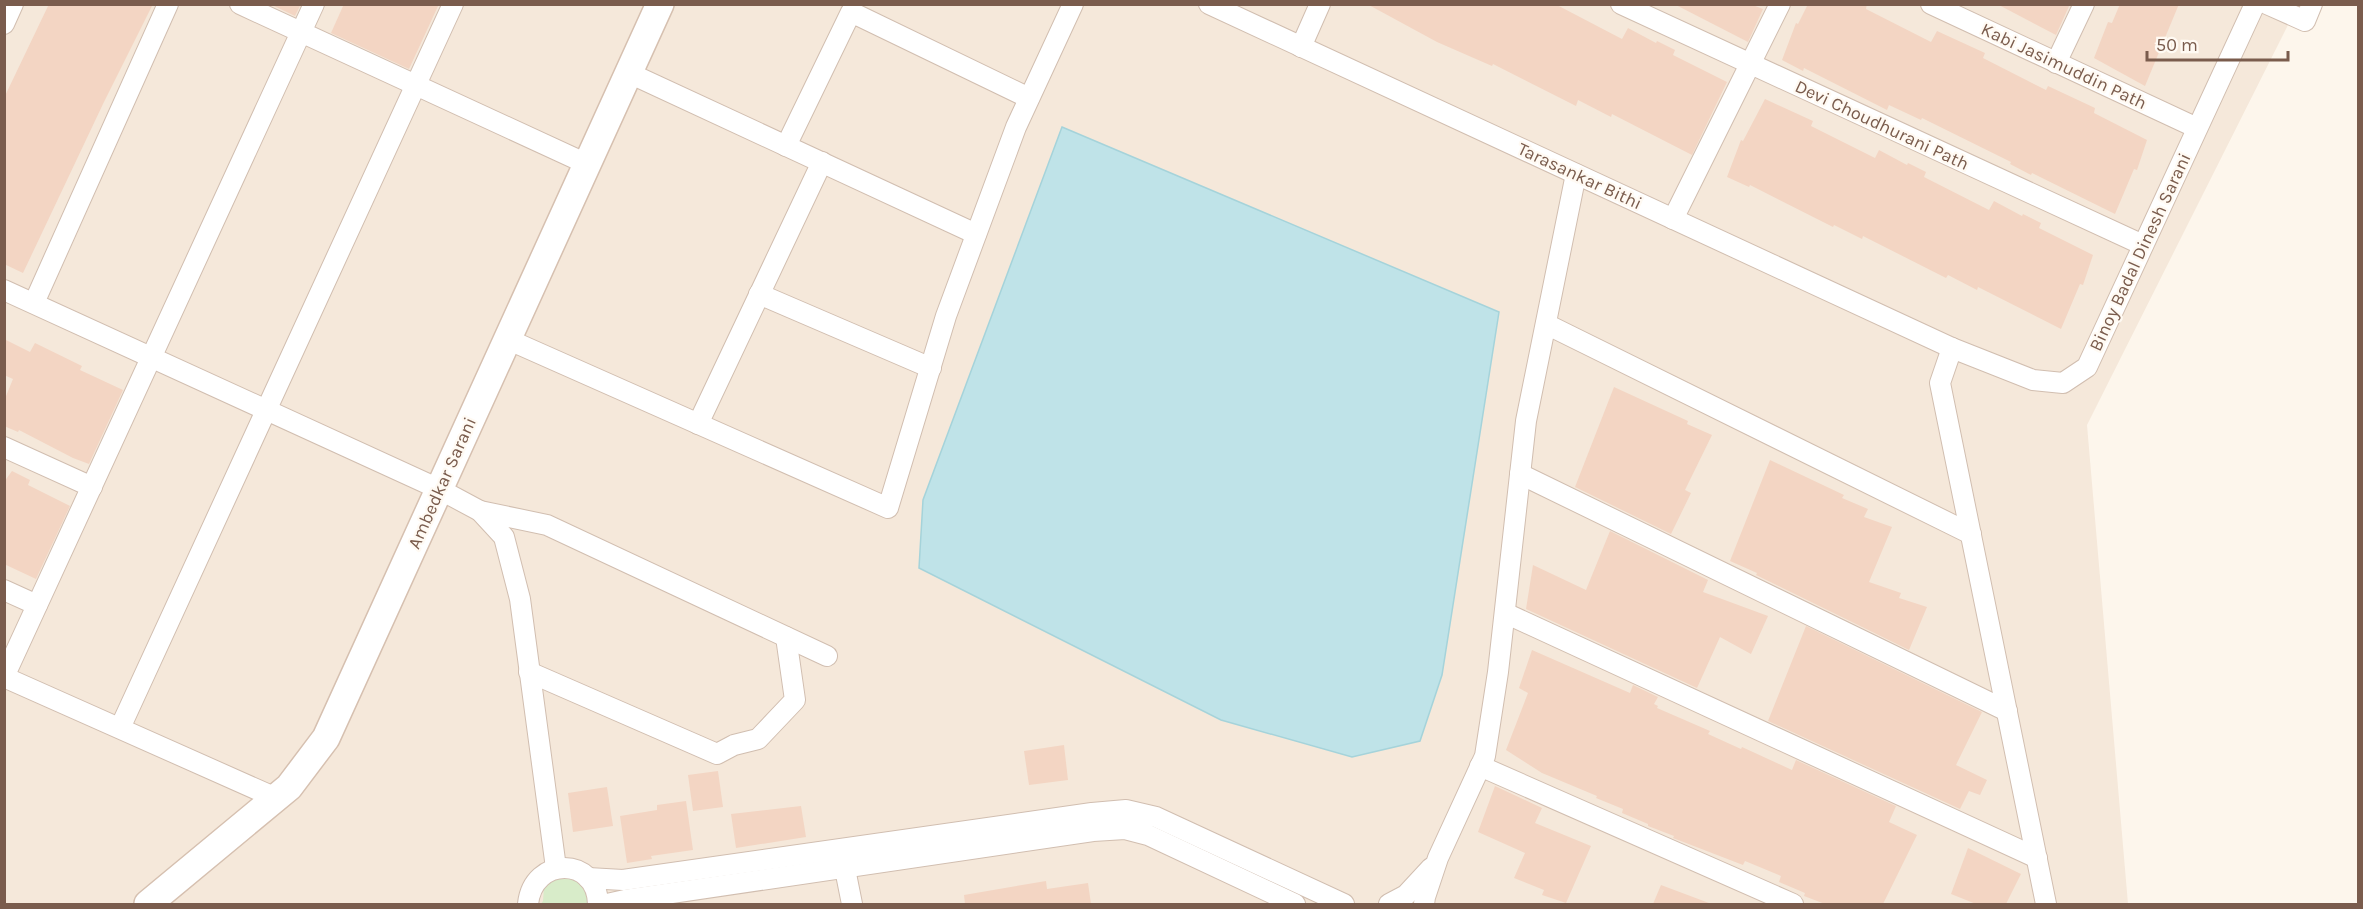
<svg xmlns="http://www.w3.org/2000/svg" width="2363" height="909" font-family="Karla,sans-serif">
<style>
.residential{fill:#f5e8da}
.green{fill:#d8ecc9}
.water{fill:#bfe3e8;stroke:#a5d3da;stroke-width:1.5}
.building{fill:#f3d5c3}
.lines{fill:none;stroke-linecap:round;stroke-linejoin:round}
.street-casing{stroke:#d1beb0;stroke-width:22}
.secondary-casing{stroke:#d6c0b0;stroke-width:30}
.street{stroke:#fff;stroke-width:20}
.secondary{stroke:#fff;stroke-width:27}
.labels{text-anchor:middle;stroke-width:4.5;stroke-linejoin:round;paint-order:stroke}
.street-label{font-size:18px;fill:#7a5c4d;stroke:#fffaf3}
</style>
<rect width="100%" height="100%" fill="#fdf6ec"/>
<polygon class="residential" points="5,5 2298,5 2087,425 2128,904 5,904"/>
<polygon class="green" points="566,877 578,879 593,904 541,904 543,901 544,886 553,880"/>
<polygon class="water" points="1062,127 1499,312 1442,675 1420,741 1352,757 1221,720 919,568 923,500"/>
<g class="building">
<polygon points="49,4 153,4 103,104 23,273 4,264 4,98"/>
<polygon points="270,4 301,4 295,16"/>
<polygon points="344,4 439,4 409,69 331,33"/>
<polygon points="1367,4 1555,4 1622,39 1628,28 1656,43 1657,41 1675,50 1673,55 1727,82 1692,155 1612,114 1611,117 1578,100 1576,106 1493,64 1492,66 1437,42"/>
<polygon points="1674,4 1750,4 1763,9 1748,42"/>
<polygon points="1808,4 1867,4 1866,9 1931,42 1937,31 1985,53 1983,58 2046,90 2048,86 2095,108 2094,113 2147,140 2137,170 2134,169 2115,214 2032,173 2031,175 2010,164 2011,162 1922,118 1921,120 1889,105 1887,110 1804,68 1803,71 1782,60 1796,23 1798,24"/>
<polygon points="1997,4 2070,4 2056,35"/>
<polygon points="2120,4 2179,4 2145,86 2094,58 2108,22 2112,23"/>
<polygon points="1765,99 1813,121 1811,126 1875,158 1879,150 1907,165 1908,163 1926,172 1924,177 1989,210 1994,201 2022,216 2023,214 2041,223 2039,228 2093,255 2083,285 2080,284 2061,329 1978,287 1977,290 1948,275 1946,278 1863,236 1862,239 1834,225 1833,227 1750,185 1749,187 1727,177 1741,140 1743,141"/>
<polygon points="4,339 30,352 35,343 82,366 80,370 123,390 89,464 73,458 19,430 18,432 4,426 4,401 13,379 4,375"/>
<polygon points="1614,387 1688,421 1687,424 1712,435 1685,490 1691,493 1671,534 1575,487"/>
<polygon points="1770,460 1844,495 1842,498 1868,509 1864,517 1892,527 1869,582 1901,593 1899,598 1927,607 1909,650 1756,575 1757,573 1730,561"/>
<polygon points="12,471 30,480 28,485 70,506 36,579 4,564 4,482"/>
<polygon points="1610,531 1708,580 1703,592 1768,616 1751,654 1720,637 1697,688 1526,609 1533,565 1586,590"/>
<polygon points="1806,626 1982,712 1956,765 1987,780 1980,795 1969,791 1960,809 1768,721"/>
<polygon points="1532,650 1630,693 1633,685 1658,697 1654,704 1658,706 1657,708 1710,731 1708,734 1741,749 1742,747 1792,770 1796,760 1896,806 1889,822 1917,835 1883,904 1825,904 1804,896 1805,893 1779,882 1781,876 1745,861 1743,865 1673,838 1674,836 1648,826 1648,824 1622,813 1623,809 1596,798 1597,796 1542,773 1506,750 1528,693 1519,688"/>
<polygon points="1064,745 1068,780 1029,785 1024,751"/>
<polygon points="718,771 723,807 693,811 688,775"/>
<polygon points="1495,786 1542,808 1535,823 1591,846 1566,903 1542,895 1544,890 1514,878 1525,853 1478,832"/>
<polygon points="607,787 613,826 573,832 568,793"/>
<polygon points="686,801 693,850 651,856 652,859 627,863 620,816 657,810 657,805"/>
<polygon points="801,806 806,837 736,848 731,814"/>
<polygon points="1968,848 2021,874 2006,904 1976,904 1951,894"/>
<polygon points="1046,881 1047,889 1088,883 1091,904 965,904 964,895"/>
<polygon points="1661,885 1709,903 1709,904 1653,904"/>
</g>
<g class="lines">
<g class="street-casing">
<g id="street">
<polyline points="240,4 587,164"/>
<polyline points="1209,4 1952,348 2033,380 2063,383 2087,367 2255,4"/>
<polyline points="1621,4 2143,245"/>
<polyline points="1931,4 2197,128"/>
<polyline points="2267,4 2305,21 2312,4"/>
<polyline points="4,24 13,4"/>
<polyline points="1301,47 1320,4"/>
<polyline points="2056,63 2084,4"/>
<polyline points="629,73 976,234"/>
<polyline points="786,146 851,12 1029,98"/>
<polyline points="1673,219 1780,4"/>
<polyline points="4,290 439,489 480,511 504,537 520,599 556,868"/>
<polyline points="759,294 931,368"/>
<polyline points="34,303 168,4"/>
<polyline points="1546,324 1971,534"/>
<polyline points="507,339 888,508 946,316 1016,127 1073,4"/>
<polyline points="1952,348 1940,383 2046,904"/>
<polyline points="698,424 822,162"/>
<polyline points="4,447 92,487"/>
<polyline points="1520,474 2007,711"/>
<polyline points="480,511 547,525 827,656"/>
<polyline points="4,590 37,605"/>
<polyline points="1505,613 2037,858"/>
<polyline points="529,672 717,754 734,745 758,739 795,700 786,637"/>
<polyline points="4,677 314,4"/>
<polyline points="4,677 276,798"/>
<polyline points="120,728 453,4"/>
<polyline points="1480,766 1793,904"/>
<polyline points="842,854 852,904"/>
<polyline points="588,878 623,880 1092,813 1126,810 1156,817 1344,904"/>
<path d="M528,904C533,856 597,856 598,904"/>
<polyline points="607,904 625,900 1093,831 1125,829 1148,835 1295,904"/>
<polyline points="1389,904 1406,895 1431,868"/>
<polyline points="1424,904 1425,897 1438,858 1485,756 1498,672 1526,421 1576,174"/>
</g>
</g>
<g class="secondary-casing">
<polyline id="secondary" points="148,904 289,787 326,738 660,4"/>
</g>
<use href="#street" class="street"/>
<use href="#secondary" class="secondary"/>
</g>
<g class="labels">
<g class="street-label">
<text transform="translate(2064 66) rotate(25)" y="6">Kabi Jasimuddin Path</text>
<text transform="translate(1882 125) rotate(25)" y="6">Devi Choudhurani Path</text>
<text transform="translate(1580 176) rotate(25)" y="6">Tarasankar Bithi</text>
<text transform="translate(2140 252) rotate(-65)" y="6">Binoy Badal Dinesh Sarani</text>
<text transform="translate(442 483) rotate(-66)" y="6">Ambedkar Sarani</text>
</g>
</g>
<rect width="2363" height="909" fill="none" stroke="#7a5c4d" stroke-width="12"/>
<path d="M2147 51v9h141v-9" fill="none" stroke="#7a5c4d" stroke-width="3"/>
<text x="2156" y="51" font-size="18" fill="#7a5c4d" stroke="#fffaf3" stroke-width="4.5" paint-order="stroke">50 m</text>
</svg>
